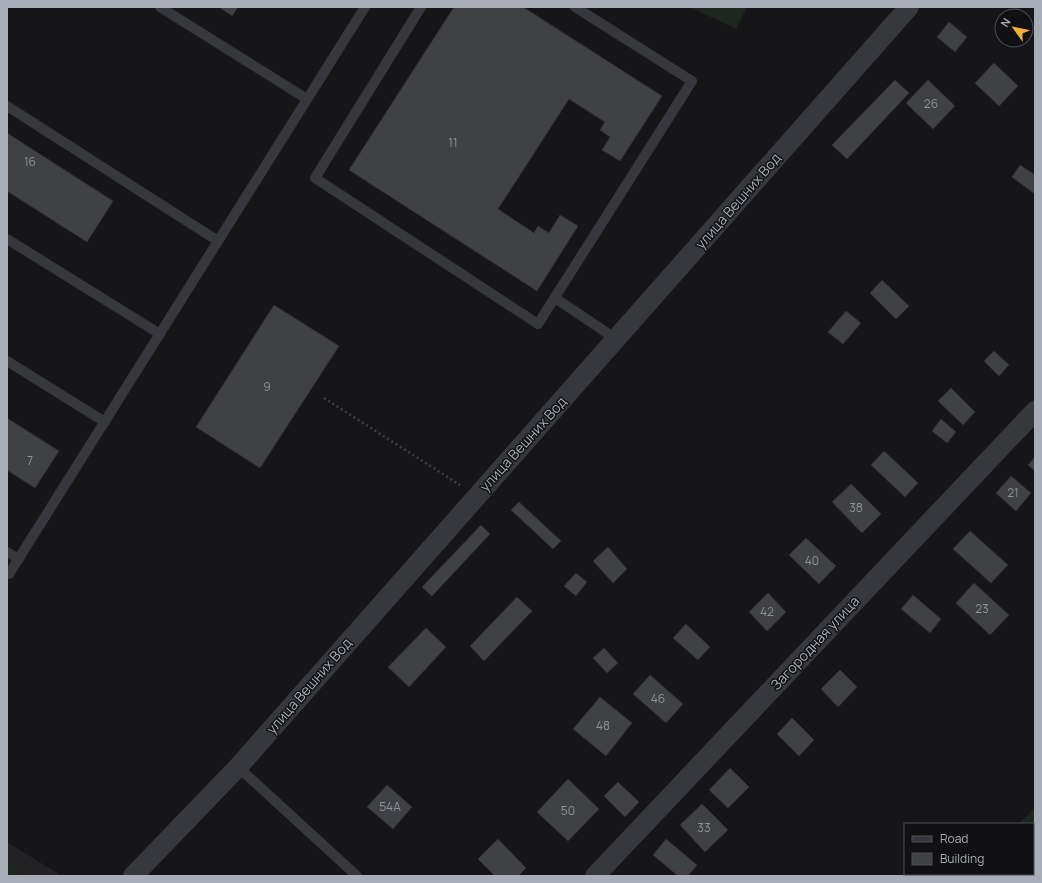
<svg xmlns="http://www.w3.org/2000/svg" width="1042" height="883" font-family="Manrope,sans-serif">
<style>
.built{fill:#222225}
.green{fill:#1e261f}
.building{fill:#404145;stroke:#303034}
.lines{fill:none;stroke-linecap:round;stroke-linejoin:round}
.path{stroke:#3d3f44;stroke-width:2.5;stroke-dasharray:2 3;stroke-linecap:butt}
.lane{stroke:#37383d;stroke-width:10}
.street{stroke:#37383d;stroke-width:20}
.labels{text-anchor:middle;stroke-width:3;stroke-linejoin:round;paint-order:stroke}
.number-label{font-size:12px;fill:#8e929b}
.street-label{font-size:14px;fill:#a8adb8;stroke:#111113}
</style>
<rect width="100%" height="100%" fill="#161618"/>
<polygon class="built" points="7,842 59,874 58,876 7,876"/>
<g class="green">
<polygon points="690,7 747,7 736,29"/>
<polygon points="1035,807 1035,876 980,876 981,874 1033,874 1033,824 1019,824"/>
<polygon points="7,856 17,868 20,876 7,876"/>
</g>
<g class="building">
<polygon points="219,7 238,7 232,16"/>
<polygon points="454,7 523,7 662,96 620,161 602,150 610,137 600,130 605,122 569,99 498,209 534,233 538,226 549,233 560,215 578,226 537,291 349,170"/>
<polygon points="949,22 967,37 955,52 937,37"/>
<polygon points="994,63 1018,86 999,106 975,83"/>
<polygon points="895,80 909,93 847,159 832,145"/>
<polygon points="928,80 955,106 933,129 906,103"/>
<polygon points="7,133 113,201 87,242 7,191"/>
<polygon points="1020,165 1035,175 1035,194 1012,177"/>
<polygon points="882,280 909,306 896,319 870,293"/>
<polygon points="274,305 339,346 260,468 196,427"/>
<polygon points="846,311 861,323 843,344 828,332"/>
<polygon points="994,351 1009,365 999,376 984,361"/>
<polygon points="951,388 975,412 963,425 938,401"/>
<polygon points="7,418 59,451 35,488 7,470"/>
<polygon points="941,419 956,432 947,443 932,431"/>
<polygon points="884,451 918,483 905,497 871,465"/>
<polygon points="1035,457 1035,471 1028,465"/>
<polygon points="1011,476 1031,493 1016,511 996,493"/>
<polygon points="851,484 881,514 862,533 832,502"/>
<polygon points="519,502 561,541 553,549 511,510"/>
<polygon points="481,525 490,534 432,596 422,587"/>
<polygon points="970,531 1008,565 991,583 953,549"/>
<polygon points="806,538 836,566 819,584 789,555"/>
<polygon points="608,547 627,569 613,583 593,561"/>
<polygon points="576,573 587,582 576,596 564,586"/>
<polygon points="974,583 1009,615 990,635 956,603"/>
<polygon points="768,593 786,612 767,631 749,612"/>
<polygon points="913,595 941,619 930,633 901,609"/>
<polygon points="517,597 532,611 484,661 470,646"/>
<polygon points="686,624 710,647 698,660 673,638"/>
<polygon points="426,628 446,647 409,687 388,667"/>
<polygon points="604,648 618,663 607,673 593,658"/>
<polygon points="840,670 857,687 838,707 821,689"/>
<polygon points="650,675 683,704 666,723 633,694"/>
<polygon points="600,697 632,723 606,756 573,729"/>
<polygon points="792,718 814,740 799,756 777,734"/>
<polygon points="730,768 749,787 728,808 709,790"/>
<polygon points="568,779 599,809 568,841 537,812"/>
<polygon points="618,782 639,802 625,817 604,796"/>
<polygon points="387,785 412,807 393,829 367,807"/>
<polygon points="702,804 728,830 705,852 680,825"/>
<polygon points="498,839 526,868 518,876 495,876 478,859"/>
<polygon points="666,839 697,865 688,876 678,876 653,855"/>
</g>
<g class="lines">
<polyline class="path" points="324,398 460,485"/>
<g class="lane">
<polyline points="160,7 307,99"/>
<polyline points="421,7 315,178 538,324 692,81 575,7"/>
<polyline points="7,106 218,241"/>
<polyline points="7,239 160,334"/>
<polyline points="555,298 616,339"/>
<polyline points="7,361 105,422"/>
<polyline points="7,552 19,559"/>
<polyline points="9,574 365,7"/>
<polyline points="238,767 357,876"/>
</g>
<g class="street">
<polyline points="133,876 238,767 909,7"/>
<polyline points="595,876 1035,411"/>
</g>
</g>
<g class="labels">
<g class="number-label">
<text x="931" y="108">26</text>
<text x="453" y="147">11</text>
<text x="30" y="166">16</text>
<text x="267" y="391">9</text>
<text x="30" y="465">7</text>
<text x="1013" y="497">21</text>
<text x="856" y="512">38</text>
<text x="812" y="565">40</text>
<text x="982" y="613">23</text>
<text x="767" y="616">42</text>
<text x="658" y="703">46</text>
<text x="603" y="730">48</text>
<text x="390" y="811">54А</text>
<text x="568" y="815">50</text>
<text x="704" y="832">33</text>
</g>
<g class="street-label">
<text transform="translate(738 201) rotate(-49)" y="5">улица Вешних Вод</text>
<text transform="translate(523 444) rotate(-48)" y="5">улица Вешних Вод</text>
<text transform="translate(815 643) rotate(-47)" y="5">Загородная улица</text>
<text transform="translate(309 686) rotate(-49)" y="5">улица Вешних Вод</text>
</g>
</g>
<rect width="1042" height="883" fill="none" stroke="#a8adb8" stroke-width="16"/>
<rect x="904" y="823" width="130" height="52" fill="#111113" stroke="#4d4f55"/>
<rect x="912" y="836" width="20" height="6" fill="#37383d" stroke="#4d4f55"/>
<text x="940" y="843" font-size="12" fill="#a8adb8">Road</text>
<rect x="912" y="853" width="20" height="12" fill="#404145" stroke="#4d4f55"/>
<text x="940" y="863" font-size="12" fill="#a8adb8">Building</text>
<g transform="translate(1014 28) rotate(303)"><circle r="19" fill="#111113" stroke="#4d4f55"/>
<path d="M0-3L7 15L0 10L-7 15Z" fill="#f2b134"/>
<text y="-6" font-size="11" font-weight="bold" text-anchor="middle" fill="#a8adb8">N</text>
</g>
</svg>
